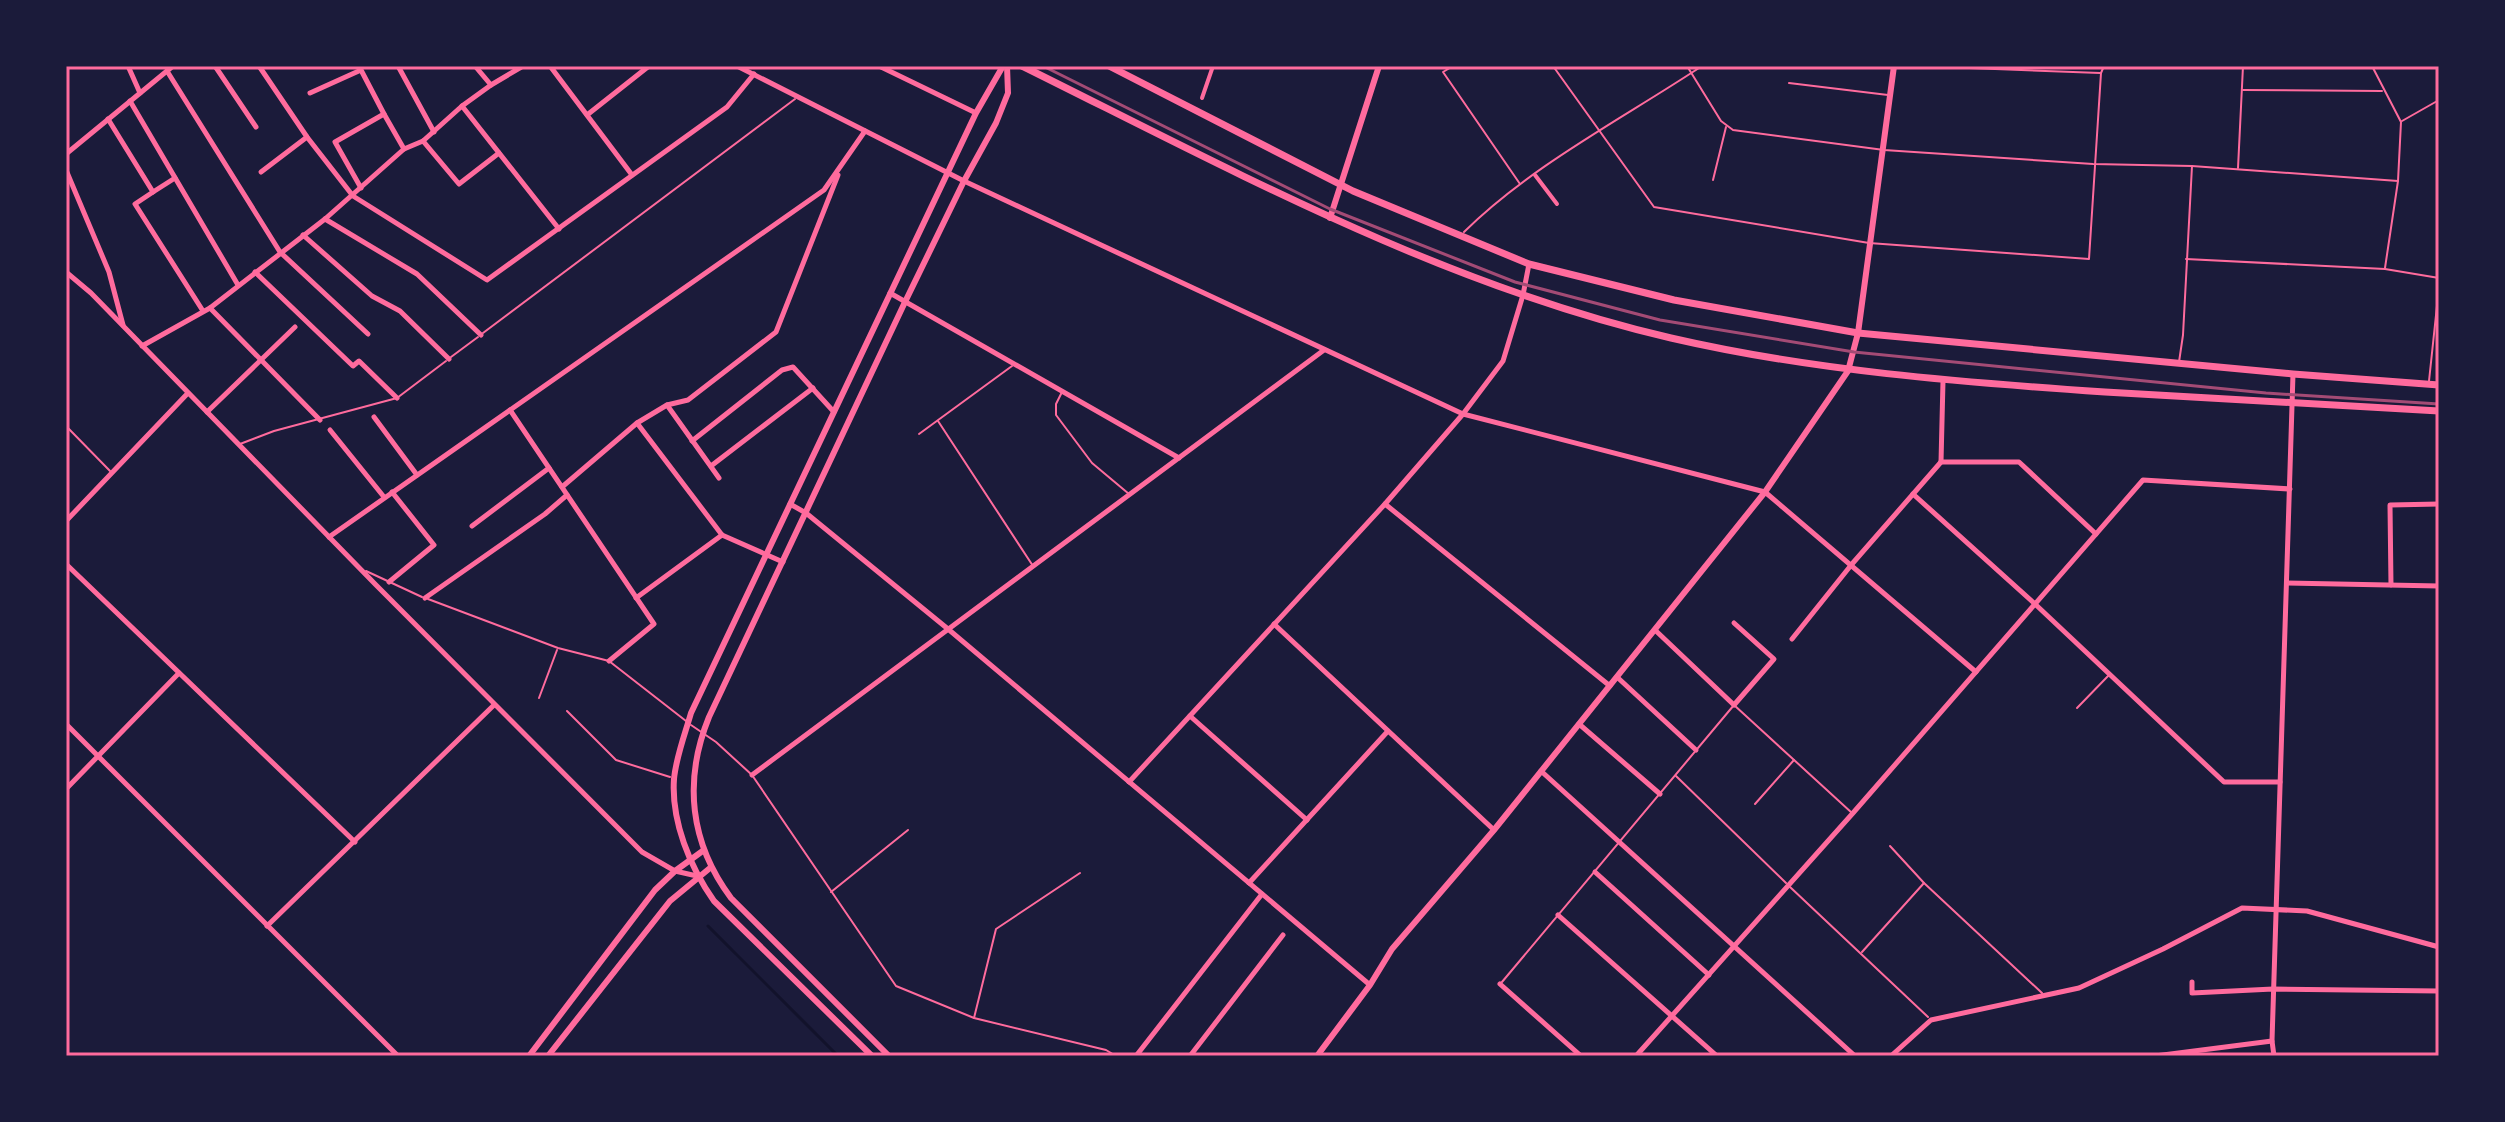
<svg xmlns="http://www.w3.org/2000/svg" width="2505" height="1122" font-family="Montserrat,sans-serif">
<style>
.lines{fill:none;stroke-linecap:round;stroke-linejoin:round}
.stream{stroke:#12122b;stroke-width:3}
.service{stroke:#ff6b9d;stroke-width:2}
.pedestrian{stroke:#ff6b9d;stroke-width:4}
.minor{stroke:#ff6b9d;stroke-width:5}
.tertiary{stroke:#ff6b9d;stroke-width:6}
.secondary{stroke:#ff6b9d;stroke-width:7}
.rail{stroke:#a44b75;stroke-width:3}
.neatline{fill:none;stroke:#ff6b9d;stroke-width:3}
</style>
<rect width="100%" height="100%" fill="#1b1b3a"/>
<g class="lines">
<polyline class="stream" points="708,926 838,1056"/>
<g class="service">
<polyline points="1453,66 1443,72 1520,184"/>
<polyline points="1553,66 1654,207 1869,243 2089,259 2101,73 2104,66"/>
<polyline points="1687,66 1721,121 1733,130 1884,150 2093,164 2192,166 2398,181"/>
<polyline points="1917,66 2100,73"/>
<polyline points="2372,66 2401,122 2398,181 2385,268"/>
<polyline points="1789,83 1888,95"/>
<polyline points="2243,90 2382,91"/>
<polyline points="2402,121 2439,100"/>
<polyline points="2238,168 2243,66"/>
<polyline points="1713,180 1726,127"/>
<path d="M1464,232C1532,165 1622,119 1702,66"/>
<polyline points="2186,259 2385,269 2439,278"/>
<polyline points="483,333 795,99"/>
<polyline points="451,357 478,337"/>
<polyline points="2179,362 2183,335 2192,166"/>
<polyline points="2429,381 2439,287"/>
<polyline points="1062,392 1056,404 1056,415 1092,463 1129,494"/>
<polyline points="938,421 1033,566"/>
<polyline points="66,426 111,472"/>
<polyline points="919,434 1012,366"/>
<polyline points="240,444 274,431 397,398 446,361"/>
<polyline points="366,571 422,597"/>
<polyline points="428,599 558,648 609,661 686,721"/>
<polyline points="539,698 557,650"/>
<polyline points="2077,708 2110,674"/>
<polyline points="567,711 616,760 670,777"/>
<polyline points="691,725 716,742 752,775 896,986 974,1018 1106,1050 1116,1056"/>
<polyline points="1676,776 1786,883"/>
<polyline points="1755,804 1794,760"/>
<polyline points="1890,846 1924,883"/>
<polyline points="1790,887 1928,1017"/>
<polyline points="831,892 908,830"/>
<polyline points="1862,952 1924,883 2042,993"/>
<polyline points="1502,982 1734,705 1852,813"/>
<polyline points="974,1018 996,929 1080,873"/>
</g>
<g class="pedestrian">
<polyline points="1202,98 1213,66"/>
<polyline points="1535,175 1557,204"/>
</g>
<g class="minor">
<polyline points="128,66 140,93"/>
<polyline points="215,66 256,127"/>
<polyline points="259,66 307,137 353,196 487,280 727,107 754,74"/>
<polyline points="398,66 434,132"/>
<polyline points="475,66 491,85"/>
<polyline points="550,66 632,175"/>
<polyline points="737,66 964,181 1463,414 1765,492 1976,672"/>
<polyline points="879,66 976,113"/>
<polyline points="167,71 280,252 368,334"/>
<polyline points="310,93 361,70 384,114"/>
<polyline points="130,101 238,285"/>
<polyline points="462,106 559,229"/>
<polyline points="587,115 649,66"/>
<polyline points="108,119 153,192 135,204 203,311"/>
<polyline points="423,141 459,184 499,153"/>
<polyline points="66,154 173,66"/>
<polyline points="66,170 109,272 123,325"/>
<polyline points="261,172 307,137"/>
<polyline points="361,188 335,142 384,114 404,149"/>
<polyline points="153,192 175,178"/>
<polyline points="325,219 417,274 481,335"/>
<polyline points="303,235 372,296 400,311 449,359"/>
<polyline points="66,272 91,293 376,585 642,852 675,871 697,876"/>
<polyline points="255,272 353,366 359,361 397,398"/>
<polyline points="890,293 1179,458"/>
<polyline points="210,308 320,420"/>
<polyline points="142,346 210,308 325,219 404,149 423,141 462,106 491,85 523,66"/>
<polyline points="667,405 719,478"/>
<polyline points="510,410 654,624 609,661"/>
<polyline points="207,412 295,327"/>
<polyline points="374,417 417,475"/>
<polyline points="637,423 722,535 783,562"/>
<polyline points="330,430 384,497"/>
<polyline points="692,441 782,370 793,367 834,412"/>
<polyline points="1941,462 2019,462 2096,534"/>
<polyline points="1941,462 1943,381"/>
<polyline points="711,466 813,388"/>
<polyline points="562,487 637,423 667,405 688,400 776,332 838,175"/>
<polyline points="1913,494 2035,604 2224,782 2280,782"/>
<polyline points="790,504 806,513 948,629 1370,985"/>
<polyline points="1385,504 1610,686"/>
<polyline points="66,521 188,393"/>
<polyline points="472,526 549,468"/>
<polyline points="329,537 824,190 865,131"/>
<polyline points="66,564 355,842"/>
<polyline points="389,582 434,545 392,492"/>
<polyline points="2287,583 2439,586"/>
<polyline points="2391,585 2390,505 2439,504"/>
<polyline points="425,598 545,514 567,495"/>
<polyline points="636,598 722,535"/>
<polyline points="1274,624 1494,830"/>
<polyline points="1655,630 1734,705 1774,659 1734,623"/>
<polyline points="1792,639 1852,564 1941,462"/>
<polyline points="1617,677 1696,750"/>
<polyline points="1190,716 1307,820"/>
<polyline points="66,724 398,1056"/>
<polyline points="1579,724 1660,794"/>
<polyline points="1541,771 1855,1056"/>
<polyline points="752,775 1324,350"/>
<polyline points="1129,782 1385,504 1463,414 1503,361 1523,295 1529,264"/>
<polyline points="66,789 179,673"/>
<polyline points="1595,872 1709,975"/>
<polyline points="1249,883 1388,731"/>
<polyline points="1558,915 1717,1056"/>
<polyline points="267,926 494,705"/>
<polyline points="2192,982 2192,993 2273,989 2439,991"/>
<polyline points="1500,984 1581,1056"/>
<polyline points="1136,1056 1262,894"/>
<polyline points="1190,1056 1283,935"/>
<polyline points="1636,1056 1853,813 2143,480 2290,489"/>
<polyline points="1891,1056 1931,1020 2079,988 2163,949 2242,908 2307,911 2439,947"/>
<polyline points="2155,1056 2272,1041"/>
<polyline points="2274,1056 2272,1041 2293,374"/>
</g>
<g class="tertiary">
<polyline points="1330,218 1379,66"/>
<polyline points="529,1056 655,890 675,871 704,850"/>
<polyline points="548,1056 670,901 710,868"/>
<path d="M872,1056L714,901C690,867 671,821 674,779C676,757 685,734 691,713L976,113L1003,66"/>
<path d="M889,1056L731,898C690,843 683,781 709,717L905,302L964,181L996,123L1008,93L1007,66"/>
<polyline points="1317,1056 1370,985 1392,949 1494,830 1765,492 1848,371 1858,333 1894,66"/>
</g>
<g class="secondary">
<path d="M1022,66C1232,170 1442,285 1671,338C1814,371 1959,382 2105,392C2217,399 2328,405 2439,411"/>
<polyline points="1109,66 1353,191 1529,264 1674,300 1858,333 2293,374 2439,385"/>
</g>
<polyline class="rail" points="1043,66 1330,209 1515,282 1660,320 1854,352 2266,393 2439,404"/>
</g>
<rect width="2505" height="1122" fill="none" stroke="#1b1b3a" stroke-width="136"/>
<rect x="68" y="68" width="2369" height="986" class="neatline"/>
</svg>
